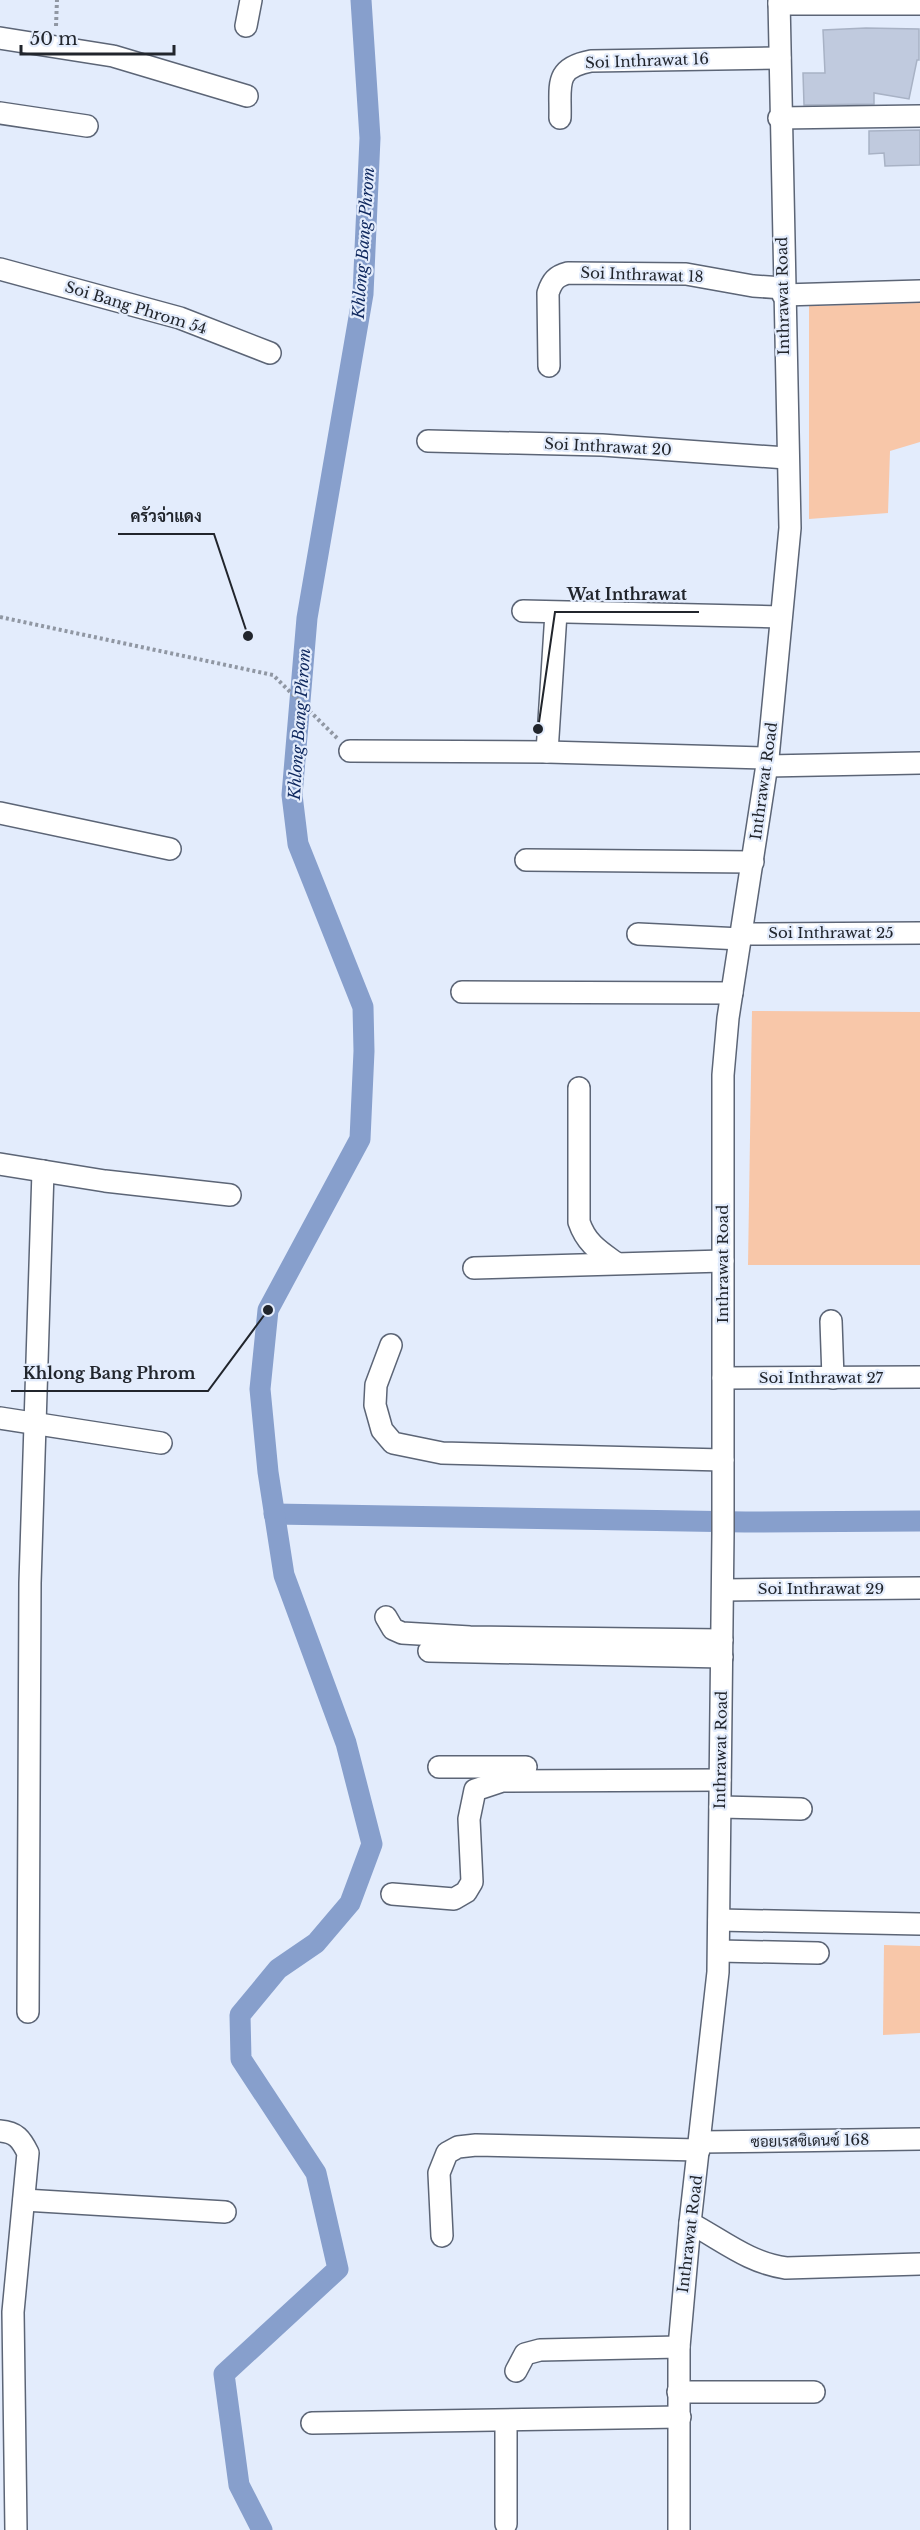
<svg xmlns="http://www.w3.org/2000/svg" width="920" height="2530" font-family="'Libre Baskerville',Sarabun,serif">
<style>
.green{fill:#f8c7a9}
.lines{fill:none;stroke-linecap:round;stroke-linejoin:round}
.canal{stroke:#879fcc;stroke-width:21}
.building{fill:#c0cade;stroke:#a8b2c5;stroke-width:1.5}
.minor-casing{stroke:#5c6576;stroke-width:24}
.path{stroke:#9097a3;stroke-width:4;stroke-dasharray:3 3;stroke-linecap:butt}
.minor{stroke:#fff;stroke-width:21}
.labels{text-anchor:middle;stroke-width:4.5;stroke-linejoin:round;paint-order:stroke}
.street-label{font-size:15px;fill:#21252c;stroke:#e3ecfc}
.water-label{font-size:16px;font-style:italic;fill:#0e275d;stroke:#e3ecfc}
.leader{fill:none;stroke:#21252c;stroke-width:2}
.callout-dot{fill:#21252c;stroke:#e3ecfc;stroke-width:2}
.callout-label{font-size:16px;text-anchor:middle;font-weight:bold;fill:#21252c;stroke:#e3ecfc;stroke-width:4.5;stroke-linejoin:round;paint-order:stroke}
</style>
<rect width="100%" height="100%" fill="#e3ecfc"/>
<g class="green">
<polygon points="920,303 920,442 890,451 888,513 809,519 809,306"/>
<polygon points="752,1011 920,1012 920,1265 748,1265"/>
<polygon points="884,1945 920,1946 920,2033 883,2035"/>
</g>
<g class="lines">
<g class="canal">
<polyline points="274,1514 745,1522 920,1521"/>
<polyline points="262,2530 239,2485 224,2374 338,2269 316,2173 241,2059 240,2015 278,1969 316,1943 350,1903 372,1844 346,1743 284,1575 268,1472 260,1389 268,1310 360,1139 364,1051 363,1007 298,844 292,795 307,618 363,294 370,138 361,0"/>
</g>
</g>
<g class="building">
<polygon points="866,28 919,29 919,60 917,60 909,99 874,93 874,104 804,105 803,73 825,73 823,30"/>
<polygon points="920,130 920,165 885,166 884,153 869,154 869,131"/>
</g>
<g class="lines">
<g class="minor-casing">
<g id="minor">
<polyline points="779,4 920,4"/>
<polyline points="246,26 251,0"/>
<polyline points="0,38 113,56 247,96"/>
<polyline points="0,113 87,126"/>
<path d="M560,118C561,86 553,68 591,61L780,58"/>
<polyline points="779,118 920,116"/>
<polyline points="0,269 180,318 270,353"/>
<polyline points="783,295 920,291"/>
<path d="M549,366L548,293C552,281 556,276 568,273L686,274L753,286L783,288"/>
<polyline points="428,441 602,445 786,458"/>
<polyline points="523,611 781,617"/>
<polyline points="350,751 547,752 768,758"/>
<polyline points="547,752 556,613"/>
<polyline points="767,766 920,763"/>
<polyline points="0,813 170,849"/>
<polyline points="526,860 753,862"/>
<polyline points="638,934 741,939"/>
<polyline points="742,934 920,933"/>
<polyline points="462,992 732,993"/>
<path d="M579,1088V1222C586,1243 599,1251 616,1263"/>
<polyline points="0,1164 105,1181 230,1195"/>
<polyline points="474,1268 723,1261"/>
<polyline points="831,1321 833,1378"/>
<polyline points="391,1345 376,1385 375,1405 382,1430 393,1443 442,1453 723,1460"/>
<polyline points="723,1378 920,1377"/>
<polyline points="0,1418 161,1443"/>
<polyline points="723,1590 920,1588"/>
<polyline points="386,1617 393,1629 402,1633 470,1637 722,1640"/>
<polyline points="429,1651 722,1657"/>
<polyline points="439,1767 526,1767"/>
<polyline points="720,1807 801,1809"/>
<polyline points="392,1894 454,1899 466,1892 472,1882 469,1819 475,1790 502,1781 720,1780"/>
<polyline points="719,1920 920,1924"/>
<polyline points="719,1951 818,1953"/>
<polyline points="28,2012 30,1583 43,1171"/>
<path d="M0,2131C16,2132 21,2139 28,2153L13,2312L16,2530"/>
<polyline points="700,2142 920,2139"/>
<polyline points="24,2200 225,2212"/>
<path d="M690,2223C722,2240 749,2263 786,2268L920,2264"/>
<polyline points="442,2236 439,2173 447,2153 458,2147 476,2145 699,2150"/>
<polyline points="516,2371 525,2354 540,2350 679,2347"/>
<polyline points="678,2392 814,2392"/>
<polyline points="312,2423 680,2417"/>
<polyline points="506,2524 506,2421"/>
<polyline points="679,2530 679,2347 690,2223 718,1972 723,1533 723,1075 728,1018 768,758 790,528 779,0"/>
</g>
</g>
<g class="path">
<polyline points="56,26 57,0"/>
<polyline points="0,617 273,675 337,738"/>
</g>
<use href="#minor" class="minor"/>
</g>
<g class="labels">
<g class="street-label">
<text transform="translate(647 61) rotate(-2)" y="5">Soi Inthrawat 16</text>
<text transform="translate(642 275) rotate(2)" y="5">Soi Inthrawat 18</text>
<text transform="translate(783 296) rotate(-91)" y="5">Inthrawat Road</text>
<text transform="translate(136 308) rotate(17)" y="5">Soi Bang Phrom 54</text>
<text transform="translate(608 447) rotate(3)" y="5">Soi Inthrawat 20</text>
<text transform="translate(764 781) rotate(-82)" y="5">Inthrawat Road</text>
<text x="831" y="938">Soi Inthrawat 25</text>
<text transform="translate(723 1264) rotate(-90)" y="5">Inthrawat Road</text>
<text x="821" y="1383">Soi Inthrawat 27</text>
<text x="821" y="1594">Soi Inthrawat 29</text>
<text transform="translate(721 1750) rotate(-89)" y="5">Inthrawat Road</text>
<text transform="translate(810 2141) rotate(-1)" y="5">ซอยเรสซิเดนซ์ 168</text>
<text transform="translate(690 2234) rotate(-83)" y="5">Inthrawat Road</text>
</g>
<g class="water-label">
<text transform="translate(363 243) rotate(-86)" y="6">Khlong Bang Phrom</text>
<text transform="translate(299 724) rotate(-86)" y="6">Khlong Bang Phrom</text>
</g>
</g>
<path class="leader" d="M248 636L214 534H118M538 729L555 612H699M268 1310L208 1391H11"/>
<g class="callout-dot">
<circle cx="248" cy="636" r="6"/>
<circle cx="538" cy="729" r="6"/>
<circle cx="268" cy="1310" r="6"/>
</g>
<g class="callout-label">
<text x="166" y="522">ครัวจ่าแดง</text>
<text x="627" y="600">Wat Inthrawat</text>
<text x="109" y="1379">Khlong Bang Phrom</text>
</g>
<path d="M21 45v9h153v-9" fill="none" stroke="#21252c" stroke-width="3"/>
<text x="30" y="45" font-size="18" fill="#21252c" stroke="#e3ecfc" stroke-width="4.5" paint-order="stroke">50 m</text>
</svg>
